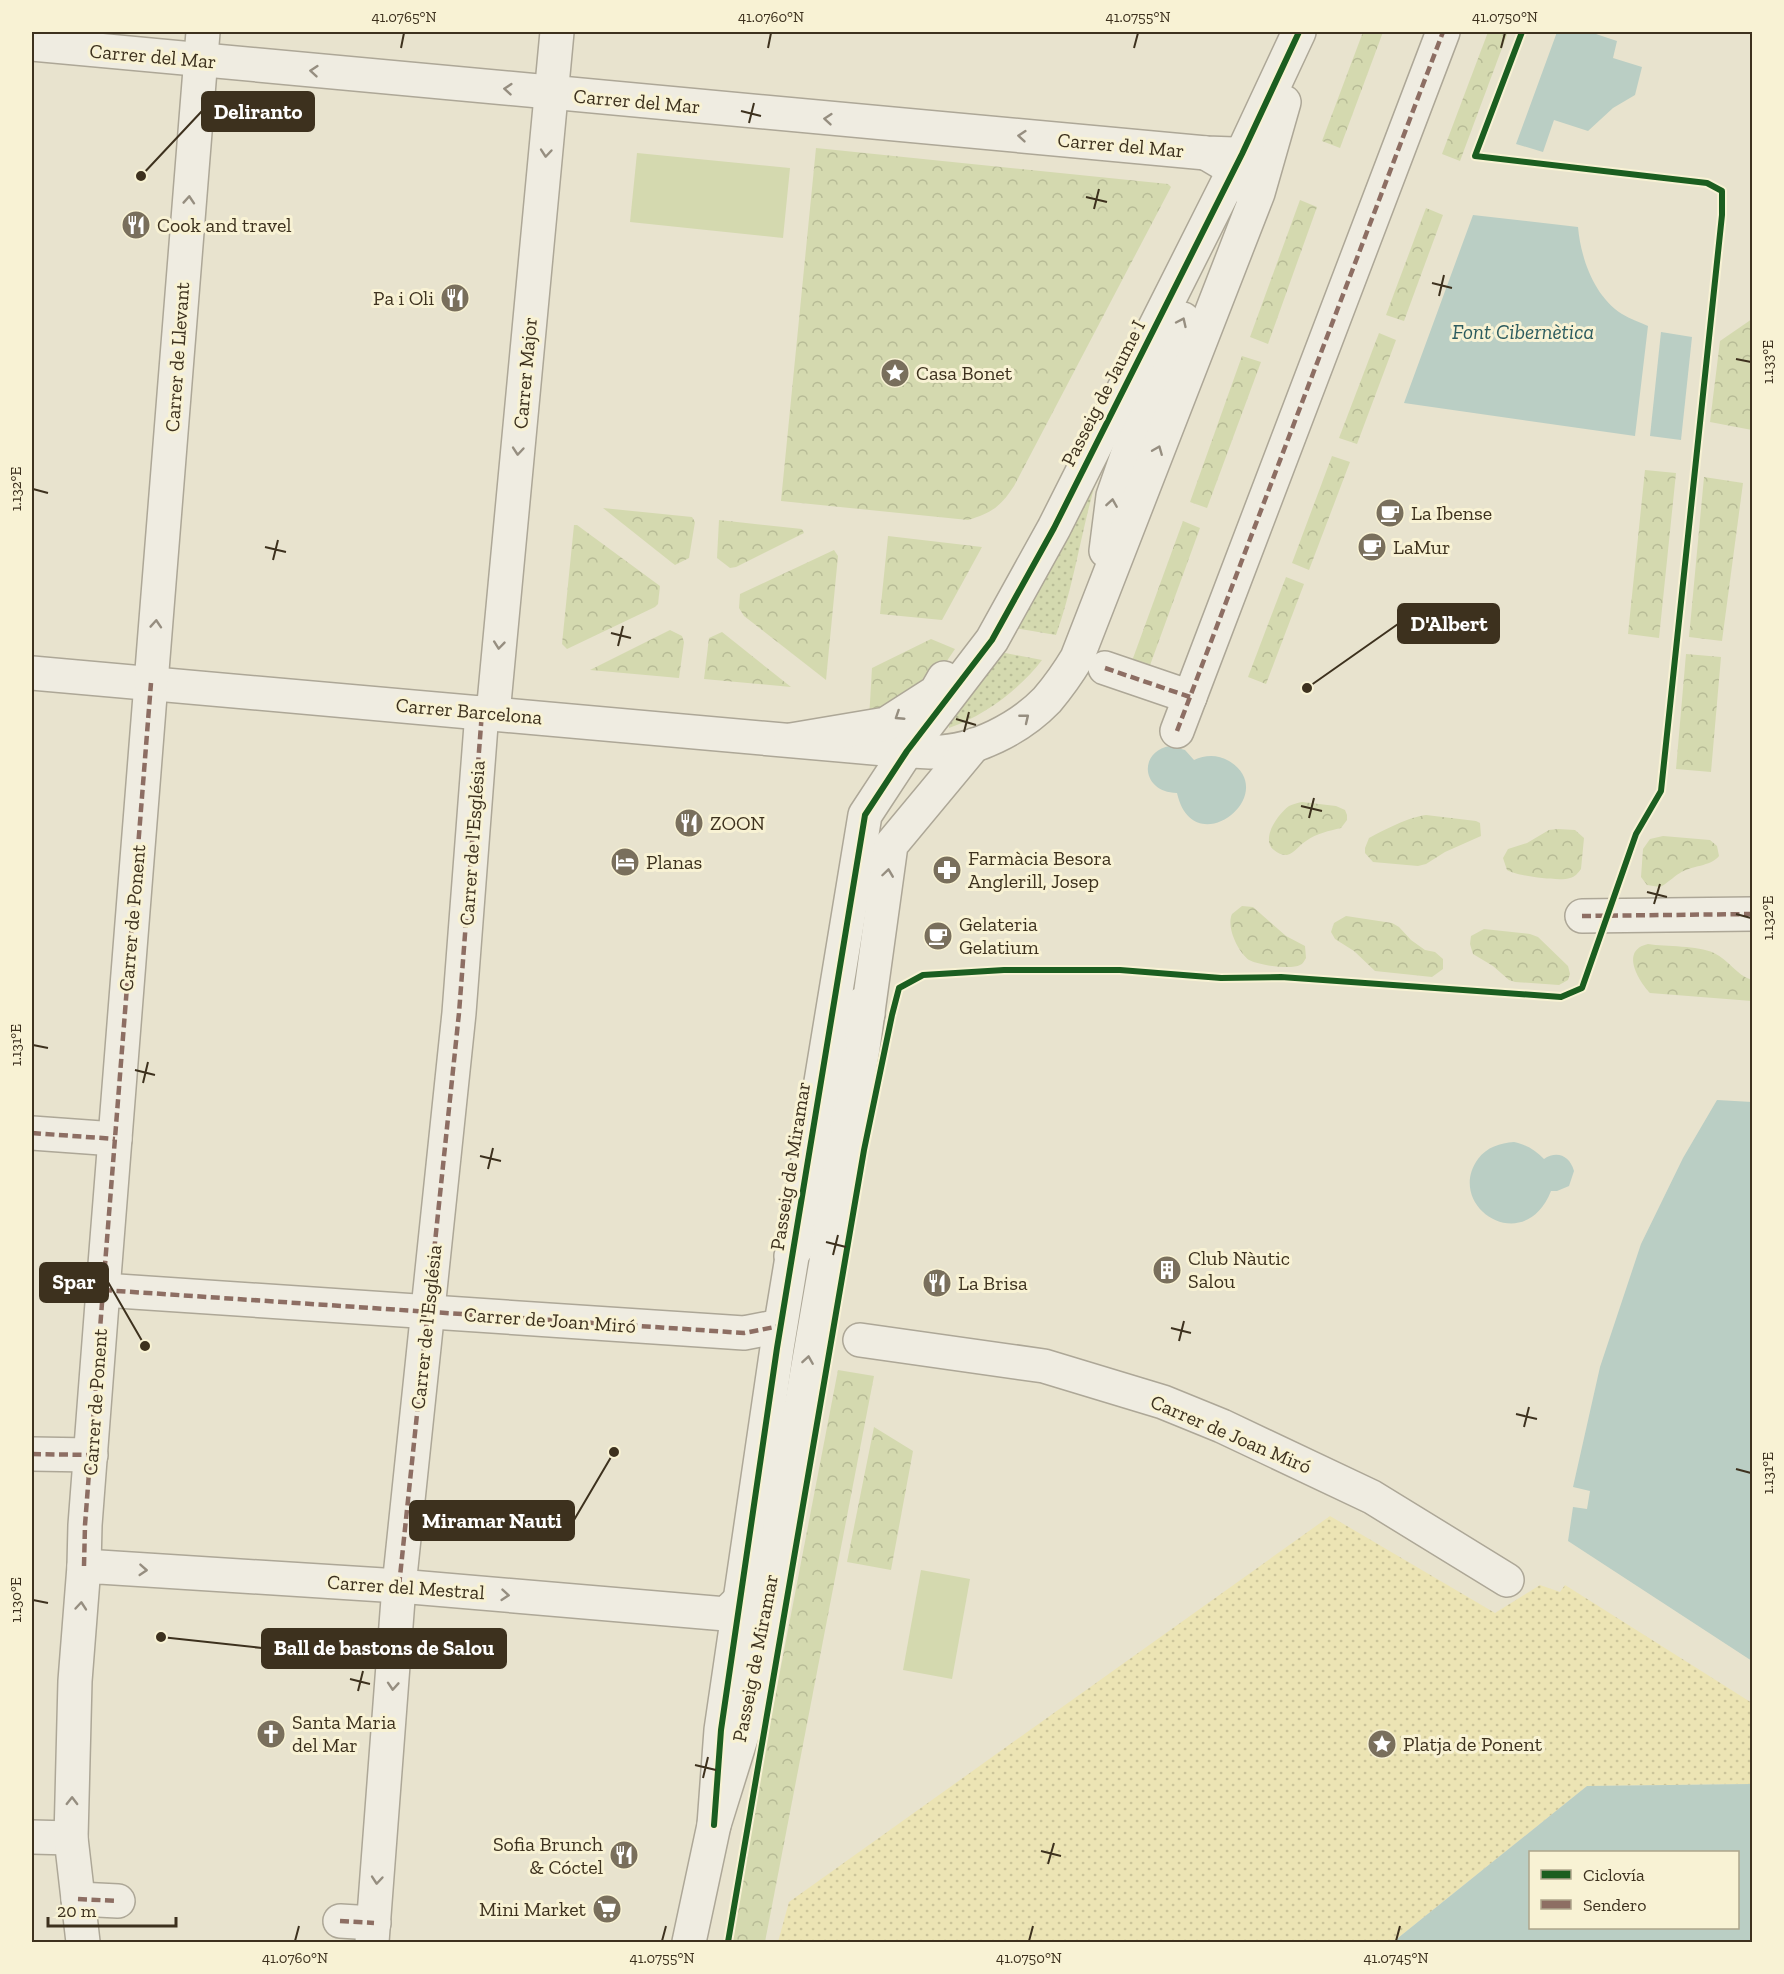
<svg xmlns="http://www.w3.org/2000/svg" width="1784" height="1974" font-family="'Zilla Slab',serif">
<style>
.grass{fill:url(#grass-dots)}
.sand{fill:url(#sand-dots)}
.park{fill:url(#park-crowns)}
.garden{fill:#d4d9af}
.water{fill:#bacec4;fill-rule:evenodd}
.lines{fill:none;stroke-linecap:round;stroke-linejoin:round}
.pedestrian-casing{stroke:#ada797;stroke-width:36}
.minor-casing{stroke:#ada797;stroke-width:36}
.tertiary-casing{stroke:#ada797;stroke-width:36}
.pedestrian{stroke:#efece1;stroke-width:33}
.minor{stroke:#efece1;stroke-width:33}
.tertiary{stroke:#efece1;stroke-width:33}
.quiet{stroke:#8d6e63;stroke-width:4.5;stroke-dasharray:9 4.5;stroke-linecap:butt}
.cycleway-casing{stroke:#f8f2d4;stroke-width:10}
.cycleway{stroke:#1b5e20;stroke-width:6}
.oneway{stroke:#968e80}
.ticks{fill:none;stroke:#3d311e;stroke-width:2}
.labels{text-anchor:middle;stroke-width:6;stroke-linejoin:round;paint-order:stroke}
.street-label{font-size:20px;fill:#3d311e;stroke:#f8f2d4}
.poi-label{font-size:20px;fill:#3d311e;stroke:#f8f2d4;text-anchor:start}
.water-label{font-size:21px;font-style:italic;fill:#2c5b5e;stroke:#f8f2d4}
.leader{fill:none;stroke:#3d311e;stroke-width:2}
.callout-dot{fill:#3d311e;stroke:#f8f2d4;stroke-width:2}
.callout{fill:#3d311e;stroke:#3d311e;stroke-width:2}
.callout-label{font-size:21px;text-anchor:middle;font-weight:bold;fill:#fff}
.neatline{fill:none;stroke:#3d311e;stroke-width:2}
.ticks-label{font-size:15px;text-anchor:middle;fill:#3d311e}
</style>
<defs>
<pattern id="grass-dots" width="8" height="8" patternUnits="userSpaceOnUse" patternTransform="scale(1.5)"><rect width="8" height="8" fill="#d4d9af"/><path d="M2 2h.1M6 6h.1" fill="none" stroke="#b7bb96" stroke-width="1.8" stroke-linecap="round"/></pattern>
<pattern id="sand-dots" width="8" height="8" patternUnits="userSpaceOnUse" patternTransform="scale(1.5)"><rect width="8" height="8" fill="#ece4b4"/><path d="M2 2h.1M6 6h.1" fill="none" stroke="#cbc49a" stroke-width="1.8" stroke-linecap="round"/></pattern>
<pattern id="park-crowns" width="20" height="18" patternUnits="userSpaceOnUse" patternTransform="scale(1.5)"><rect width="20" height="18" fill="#d4d9af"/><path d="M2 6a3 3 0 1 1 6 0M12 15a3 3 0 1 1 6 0" fill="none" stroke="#b7bb96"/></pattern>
</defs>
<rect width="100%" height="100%" fill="#e8e3ce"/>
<g class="grass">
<path d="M1096,481C1081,532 1074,585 1056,635L1008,627Z"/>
<path d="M995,651L1042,660C1020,689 984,716 949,728V725L969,697Z"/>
</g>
<polygon class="sand" points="1330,1516 1495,1613 1540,1585 1560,1592 1565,1585 1752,1703 1752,1784 1587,1786 1393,1942 778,1942 789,1902"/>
<g class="park">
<polygon points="1363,32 1383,32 1340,148 1322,141"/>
<polygon points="1488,32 1508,32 1460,161 1442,154"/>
<path d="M816,148L1168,184L1171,187L1014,486C1001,506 992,513 968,520L781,501Z"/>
<polygon points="1300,200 1317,207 1268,344 1250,337"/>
<polygon points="1426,208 1443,215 1404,321 1386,315"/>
<polygon points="1752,319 1752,430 1710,422 1720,341"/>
<polygon points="1379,333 1396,340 1357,444 1339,438"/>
<polygon points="1242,356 1261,362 1207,508 1190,502"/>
<polygon points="1332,456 1350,462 1309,570 1292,563"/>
<polygon points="1645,470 1676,473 1659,638 1628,634"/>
<polygon points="1704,477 1743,483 1722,641 1689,637"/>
<polygon points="603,508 692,517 695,522 689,558 675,565 671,562"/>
<polygon points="719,520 802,529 804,533 736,567 730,568 717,558"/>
<polygon points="1183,521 1200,528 1149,668 1132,661"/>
<polygon points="574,525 577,525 660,586 658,604 655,607 567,649 562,644"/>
<polygon points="888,536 982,547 942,620 880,614"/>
<polygon points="834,550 838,556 826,680 744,616 739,608 740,594"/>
<polygon points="1286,577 1304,584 1266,684 1248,677"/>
<polygon points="670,630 682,636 684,642 679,678 590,670"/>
<polygon points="722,632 791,687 704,679 709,638"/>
<polygon points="931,639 955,649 936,677 869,719 872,668"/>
<polygon points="1686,654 1721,657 1711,772 1676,769"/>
<path d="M1302,802L1336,806L1345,810L1347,815V820L1341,828C1329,831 1317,833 1306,841C1299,845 1295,853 1287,855C1282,855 1277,853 1274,850C1260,839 1278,814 1289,806C1293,804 1297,803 1302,802Z"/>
<path d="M1426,815L1476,821L1480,823L1481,836L1445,852L1426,864L1418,866L1373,862L1365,853V848L1369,838C1384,830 1409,817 1426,815Z"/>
<path d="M1558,829L1575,830L1584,838L1581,869C1578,873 1575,877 1570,878C1561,882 1516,876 1507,870L1503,858L1508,849L1527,843L1549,830Z"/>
<path d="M1663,836L1710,840L1717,846L1719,856C1710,867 1692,865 1680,873C1673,877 1668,883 1660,887L1647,885L1641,877L1643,849L1650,839Z"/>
<path d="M1242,906L1253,907L1286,936L1305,946L1306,958C1304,961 1303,964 1300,965C1291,970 1258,965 1249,960C1238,952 1226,927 1232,914Z"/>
<polygon points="1346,916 1392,923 1399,927 1411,940 1425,950 1435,952 1443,959 1443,969 1432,977 1375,971 1354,951 1335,939 1331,932 1334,923"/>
<polygon points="1484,929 1530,934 1538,937 1568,966 1570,974 1568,980 1559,985 1515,982 1509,980 1493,966 1473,954 1470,944 1471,936"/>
<path d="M1648,944C1667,947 1697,945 1714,953C1729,960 1736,975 1752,980V1001L1650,993C1638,980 1620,950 1648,944Z"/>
<polygon points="838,1370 874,1376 765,1942 728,1942"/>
<polygon points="874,1427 913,1451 891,1570 847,1562"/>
</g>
<g class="garden">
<polygon points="637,153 790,168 783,238 630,222"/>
<polygon points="921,1570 970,1579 952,1679 903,1670"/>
</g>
<g class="water">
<polygon points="1557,32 1590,32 1617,41 1613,58 1642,67 1635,95 1613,108 1588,131 1554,120 1543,152 1516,144"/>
<path d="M1473,215L1578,227C1581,259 1594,296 1622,314C1630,319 1640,322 1648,326L1635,436L1404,403Z"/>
<polygon points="1661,332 1692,337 1681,440 1650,436"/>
<path d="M1170,746L1185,750L1194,760C1205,755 1217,754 1229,761C1283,794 1193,865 1177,793C1142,793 1137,752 1170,746Z"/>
<polygon points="1717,1100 1752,1102 1752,1661 1568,1541 1573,1507 1587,1509 1590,1491 1573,1487 1600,1367 1641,1244 1683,1158"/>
<path d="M1514,1142C1527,1145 1535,1150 1544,1159C1557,1150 1570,1156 1574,1171L1569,1186L1557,1191H1551C1524,1259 1444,1206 1478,1159C1487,1147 1500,1143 1514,1142Z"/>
<path d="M1752,1784V1942H1393L1587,1786ZM1738,1852V1928H1530V1852Z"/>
</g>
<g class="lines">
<g class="pedestrian-casing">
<g id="pedestrian">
<polyline points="1105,668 1190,697"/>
<polyline points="1177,731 1443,32"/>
<polyline points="1582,916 1752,914"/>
<polyline points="32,1133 115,1139"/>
<polyline points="103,1290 744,1333 780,1326"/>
<polyline points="32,1454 91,1455"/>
<polyline points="84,1566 85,1525 103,1290 151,683"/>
<polyline points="399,1586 459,1013 482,712"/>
<polyline points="78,1899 118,1901"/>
<polyline points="340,1921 374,1923"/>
</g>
</g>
<g class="minor-casing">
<g id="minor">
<polyline points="32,44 1206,153 1234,154"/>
<polyline points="32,673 907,751"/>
<polyline points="151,683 203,32"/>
<polyline points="493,714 557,32"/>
<polyline points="791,1256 817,1219 844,1045 868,1014 862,1004"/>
<polyline points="860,1340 1044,1366 1163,1402 1222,1426 1372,1497 1507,1580"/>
<polyline points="32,1837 71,1838"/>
<polyline points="83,1942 71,1838 75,1681 84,1566 399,1586 726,1614 754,1586"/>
<polyline points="372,1942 399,1586"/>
</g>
</g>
<g class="tertiary-casing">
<g id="tertiary">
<polyline points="1206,153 1243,175 1242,186"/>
<polyline points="1106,551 1113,496 1150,390 1183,319"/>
<polyline points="791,740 886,724 936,692 944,678"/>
<path d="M907,751C916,751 926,752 935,752C974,752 1020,728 1047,700C1058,687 1068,673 1077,658L1258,193L1284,102"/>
<polyline points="714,1825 721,1730 777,1348 865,815 907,751 992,640 1054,528 1242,154 1299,32"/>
<polyline points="689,1942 714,1825 747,1719 863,1048 891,845 974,745"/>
</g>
</g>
<use href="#pedestrian" class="pedestrian"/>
<use href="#minor" class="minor"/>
<use href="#tertiary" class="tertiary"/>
<g class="quiet">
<polyline points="1105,668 1190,697"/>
<polyline points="1177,731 1443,32"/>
<polyline points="1582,916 1752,914"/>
<polyline points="32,1133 115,1139"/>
<polyline points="103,1290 744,1333 780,1326"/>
<polyline points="32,1454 91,1455"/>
<polyline points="84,1566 85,1525 103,1290 151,683"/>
<polyline points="399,1586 459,1013 482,712"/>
<polyline points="78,1899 118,1901"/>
<polyline points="340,1921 374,1923"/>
</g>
<g class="cycleway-casing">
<g id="cycleway">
<polyline points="714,1825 721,1730 777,1348 865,815 907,751 992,640 1054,528 1242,154 1299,32"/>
<polyline points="728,1942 864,1150 892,1015 899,988 923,975 1004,970 1120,970 1221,978 1281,977 1561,997 1582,988 1636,834 1661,791 1722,215 1722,191 1707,183 1475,156 1522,32"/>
</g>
</g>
<use href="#cycleway" class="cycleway"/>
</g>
<defs><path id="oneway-chevron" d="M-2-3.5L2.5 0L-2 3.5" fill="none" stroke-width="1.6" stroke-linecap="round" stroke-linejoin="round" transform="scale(1.5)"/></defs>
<g class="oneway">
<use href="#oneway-chevron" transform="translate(314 71) rotate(-175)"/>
<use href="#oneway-chevron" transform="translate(508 89) rotate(-175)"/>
<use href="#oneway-chevron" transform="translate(828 119) rotate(-175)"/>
<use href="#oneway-chevron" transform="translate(1022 136) rotate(-175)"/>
<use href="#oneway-chevron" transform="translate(546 153) rotate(95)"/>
<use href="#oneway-chevron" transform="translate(189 200) rotate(-86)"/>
<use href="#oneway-chevron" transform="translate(1182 322) rotate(-65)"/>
<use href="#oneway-chevron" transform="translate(1158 450) rotate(-68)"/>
<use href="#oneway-chevron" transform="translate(518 451) rotate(95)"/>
<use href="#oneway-chevron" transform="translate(1112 503) rotate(-81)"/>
<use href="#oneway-chevron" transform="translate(156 624) rotate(-86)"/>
<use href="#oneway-chevron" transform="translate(499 645) rotate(96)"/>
<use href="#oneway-chevron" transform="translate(899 716) rotate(147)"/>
<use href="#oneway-chevron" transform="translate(1025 718) rotate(-39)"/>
<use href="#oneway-chevron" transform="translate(888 873) rotate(-82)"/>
<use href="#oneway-chevron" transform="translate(808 1360) rotate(-81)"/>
<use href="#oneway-chevron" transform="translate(143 1570) rotate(4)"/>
<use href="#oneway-chevron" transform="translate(505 1595) rotate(5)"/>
<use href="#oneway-chevron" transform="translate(81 1606) rotate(-85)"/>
<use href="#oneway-chevron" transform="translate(393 1686) rotate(94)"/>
<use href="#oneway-chevron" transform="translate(72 1801) rotate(-89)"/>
<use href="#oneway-chevron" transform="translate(377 1880) rotate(95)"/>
</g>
<path class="ticks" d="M401,48L404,33M768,48L771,33M1134,48L1138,33M1501,48L1505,33M741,111L761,116M749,123L754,103M1086,197L1107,202M1094,209L1099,189M1432,283L1452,288M1439,296L1444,275M1736,359L1751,362M33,489L48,493M265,547L286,552M273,560L278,540M611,633L631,638M618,646L623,626M956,719L976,725M964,732L969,712M1301,806L1322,811M1309,818L1314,798M1647,892L1667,897M1654,904L1660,884M1736,914L1751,918M33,1045L48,1048M135,1070L155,1075M143,1083L148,1062M480,1156L501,1161M488,1169L493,1148M826,1242L846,1247M833,1255L838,1235M1171,1328L1191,1333M1179,1341L1184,1321M1516,1414L1537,1419M1524,1427L1529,1407M1736,1469L1751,1473M33,1600L48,1603M350,1679L370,1684M358,1691L363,1671M695,1765L716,1770M703,1778L708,1757M1041,1851L1061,1856M1048,1864L1054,1843M295,1941L299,1926M662,1941L666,1926M1029,1941L1033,1926M1396,1941L1400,1926"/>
<defs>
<g id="restaurant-disc" transform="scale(1.5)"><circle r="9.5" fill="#796f5c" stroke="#f8f2d4"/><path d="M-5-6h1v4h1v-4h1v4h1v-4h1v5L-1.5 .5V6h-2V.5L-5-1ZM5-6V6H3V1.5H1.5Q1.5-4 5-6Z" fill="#fff"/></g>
<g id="sight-disc" transform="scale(1.5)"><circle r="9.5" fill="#796f5c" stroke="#f8f2d4"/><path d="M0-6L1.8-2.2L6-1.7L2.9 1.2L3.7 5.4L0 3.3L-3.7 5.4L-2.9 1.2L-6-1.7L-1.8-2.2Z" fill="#fff"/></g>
<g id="cafe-disc" transform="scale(1.5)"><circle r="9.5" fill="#796f5c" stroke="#f8f2d4"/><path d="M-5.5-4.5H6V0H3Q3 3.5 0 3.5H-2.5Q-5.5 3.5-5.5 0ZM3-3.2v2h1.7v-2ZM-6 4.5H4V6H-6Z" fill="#fff"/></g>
<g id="hotel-disc" transform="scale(1.5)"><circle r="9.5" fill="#796f5c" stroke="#f8f2d4"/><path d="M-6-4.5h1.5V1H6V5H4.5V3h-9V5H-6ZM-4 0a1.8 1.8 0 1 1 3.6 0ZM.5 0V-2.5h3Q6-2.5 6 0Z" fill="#fff"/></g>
<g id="pharmacy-disc" transform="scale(1.5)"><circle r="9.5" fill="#796f5c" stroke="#f8f2d4"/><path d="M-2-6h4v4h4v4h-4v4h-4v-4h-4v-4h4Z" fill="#fff"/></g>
<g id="building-disc" transform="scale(1.5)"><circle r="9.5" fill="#796f5c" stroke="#f8f2d4"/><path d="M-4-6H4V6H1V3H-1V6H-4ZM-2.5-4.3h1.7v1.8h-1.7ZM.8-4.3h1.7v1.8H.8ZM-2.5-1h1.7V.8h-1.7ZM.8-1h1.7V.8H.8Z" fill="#fff"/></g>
<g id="church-disc" transform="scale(1.5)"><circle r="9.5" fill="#796f5c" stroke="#f8f2d4"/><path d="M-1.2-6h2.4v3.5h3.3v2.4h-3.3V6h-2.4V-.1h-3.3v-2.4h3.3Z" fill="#fff"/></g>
<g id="supermarket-disc" transform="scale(1.5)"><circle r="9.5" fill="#796f5c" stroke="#f8f2d4"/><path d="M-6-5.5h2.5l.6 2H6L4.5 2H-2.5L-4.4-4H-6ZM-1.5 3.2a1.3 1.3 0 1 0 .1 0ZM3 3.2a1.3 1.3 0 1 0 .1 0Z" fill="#fff"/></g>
</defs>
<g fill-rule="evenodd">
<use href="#restaurant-disc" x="136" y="225"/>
<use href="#restaurant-disc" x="455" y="298"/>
<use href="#sight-disc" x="895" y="373"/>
<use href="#cafe-disc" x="1390" y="513"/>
<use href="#cafe-disc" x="1372" y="547"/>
<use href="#restaurant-disc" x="689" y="823"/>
<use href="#hotel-disc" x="625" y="862"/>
<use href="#pharmacy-disc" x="947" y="870"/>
<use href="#cafe-disc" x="938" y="936"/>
<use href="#building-disc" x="1167" y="1270"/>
<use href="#restaurant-disc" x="937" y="1283"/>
<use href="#church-disc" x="271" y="1734"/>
<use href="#sight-disc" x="1382" y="1744"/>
<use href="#restaurant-disc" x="624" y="1855"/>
<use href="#supermarket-disc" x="607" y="1909"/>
</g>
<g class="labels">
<g class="street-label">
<text transform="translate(153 56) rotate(5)" y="7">Carrer del Mar</text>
<text transform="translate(637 101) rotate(5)" y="7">Carrer del Mar</text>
<text transform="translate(1121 145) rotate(5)" y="7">Carrer del Mar</text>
<text transform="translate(177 357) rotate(-86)" y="7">Carrer de Llevant</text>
<text transform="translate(525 373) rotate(-85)" y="7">Carrer Major</text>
<text transform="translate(1103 393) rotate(-63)" y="7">Passeig de Jaume I</text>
<text transform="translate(469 711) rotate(5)" y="7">Carrer Barcelona</text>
<text transform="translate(472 843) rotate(-86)" y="7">Carrer de l'Església</text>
<text transform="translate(132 918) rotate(-85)" y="7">Carrer de Ponent</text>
<text transform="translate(790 1166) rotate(-81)" y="7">Passeig de Miramar</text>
<text transform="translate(550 1320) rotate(4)" y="7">Carrer de Joan Miró</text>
<text transform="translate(426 1327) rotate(-84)" y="7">Carrer de l'Església</text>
<text transform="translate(95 1402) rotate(-86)" y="7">Carrer de Ponent</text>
<text transform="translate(1231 1434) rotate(23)" y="7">Carrer de Joan Miró</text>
<text transform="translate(406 1587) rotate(4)" y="7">Carrer del Mestral</text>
<text transform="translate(755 1658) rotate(-79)" y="7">Passeig de Miramar</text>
</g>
<g class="poi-label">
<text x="157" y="232">Cook and travel</text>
<text x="434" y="305" text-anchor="end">Pa i Oli</text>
<text x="916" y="380">Casa Bonet</text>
<text x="1411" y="520">La Ibense</text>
<text x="1393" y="554">LaMur</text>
<text x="710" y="830">ZOON</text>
<text x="968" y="865">Farmàcia Besora<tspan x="968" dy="23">Anglerill, Josep</tspan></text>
<text x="646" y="869">Planas</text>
<text x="959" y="931">Gelateria<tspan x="959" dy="23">Gelatium</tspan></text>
<text x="1188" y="1265">Club Nàutic<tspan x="1188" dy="23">Salou</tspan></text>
<text x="958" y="1290">La Brisa</text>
<text x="292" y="1729">Santa Maria<tspan x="292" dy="23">del Mar</tspan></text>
<text x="1403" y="1751">Platja de Ponent</text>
<text x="603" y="1851" text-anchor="end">Sofia Brunch<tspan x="603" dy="23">&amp; Cóctel</tspan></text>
<text x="586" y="1916" text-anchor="end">Mini Market</text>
</g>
<g class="water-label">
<text x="1523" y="339">Font Cibernètica</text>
</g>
</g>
<path class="leader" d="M141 176L202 111M1307 688L1398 624M145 1346L108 1282M614 1452L574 1520M161 1637L262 1648"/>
<g class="callout-dot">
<circle cx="141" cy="176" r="6"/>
<circle cx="1307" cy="688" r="6"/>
<circle cx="145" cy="1346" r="6"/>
<circle cx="614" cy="1452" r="6"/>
<circle cx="161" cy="1637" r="6"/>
</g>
<g class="callout">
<rect x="202" y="92" width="112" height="39" rx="6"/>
<rect x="1398" y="604" width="101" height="39" rx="6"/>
<rect x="40" y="1263" width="68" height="39" rx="6"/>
<rect x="410" y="1501" width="164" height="39" rx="6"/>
<rect x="262" y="1629" width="244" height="39" rx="6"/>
</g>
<g class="callout-label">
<text x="258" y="119">Deliranto</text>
<text x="1449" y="631">D'Albert</text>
<text x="74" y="1289">Spar</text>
<text x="492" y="1528">Miramar Nauti</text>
<text x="384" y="1655">Ball de bastons de Salou</text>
</g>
<rect width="1784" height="1974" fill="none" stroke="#f8f2d4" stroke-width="66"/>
<rect x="1529" y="1851" width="210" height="78" fill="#f8f2d4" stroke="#ada58b" stroke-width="1.5"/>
<rect x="1541" y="1870" width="30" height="9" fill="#1b5e20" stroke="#ada58b" stroke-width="1.5"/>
<text x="1583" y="1881" font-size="18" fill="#3d311e">Ciclovía</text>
<rect x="1541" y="1900" width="30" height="9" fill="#8d6e63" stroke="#ada58b" stroke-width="1.5"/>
<text x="1583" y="1911" font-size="18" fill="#3d311e">Sendero</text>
<path d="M48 1917v9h128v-9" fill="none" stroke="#3d311e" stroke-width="3"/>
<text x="57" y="1917" font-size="18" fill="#3d311e" stroke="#f8f2d4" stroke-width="4.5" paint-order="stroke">20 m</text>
<rect x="33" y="33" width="1718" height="1908" class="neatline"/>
<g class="ticks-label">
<text x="404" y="22">41.0765°N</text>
<text x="771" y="22">41.0760°N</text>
<text x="1138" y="22">41.0755°N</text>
<text x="1505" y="22">41.0750°N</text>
<text transform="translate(1768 362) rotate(-90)" y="5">1.133°E</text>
<text transform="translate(16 489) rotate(-90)" y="5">1.132°E</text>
<text transform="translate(1768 918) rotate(-90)" y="5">1.132°E</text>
<text transform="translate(16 1045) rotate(-90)" y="5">1.131°E</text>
<text transform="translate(1768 1473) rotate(-90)" y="5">1.131°E</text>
<text transform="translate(16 1600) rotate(-90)" y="5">1.130°E</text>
<text x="295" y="1963">41.0760°N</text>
<text x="662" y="1963">41.0755°N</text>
<text x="1029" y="1963">41.0750°N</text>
<text x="1396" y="1963">41.0745°N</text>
</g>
</svg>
